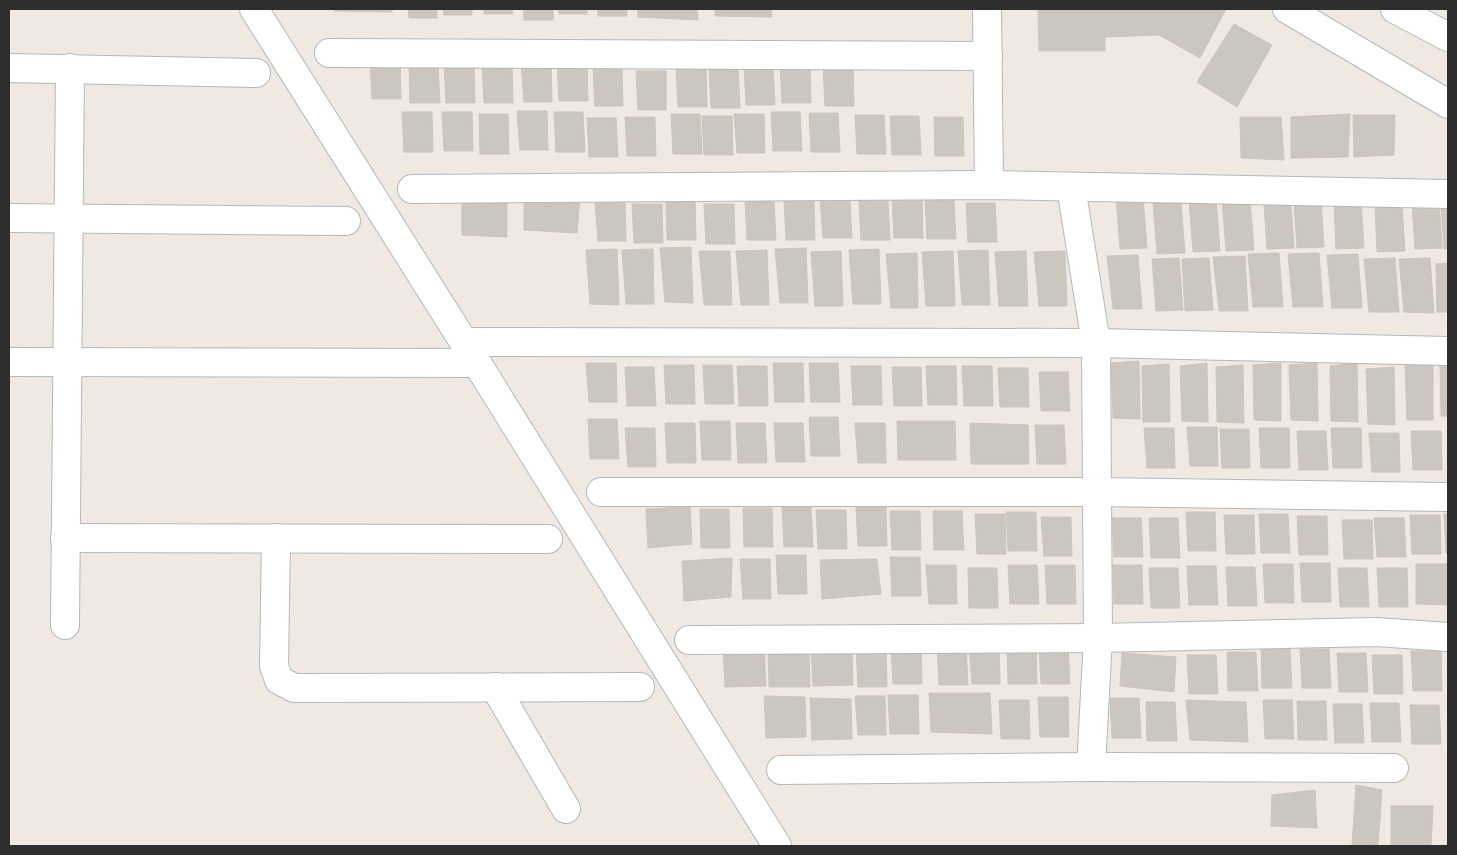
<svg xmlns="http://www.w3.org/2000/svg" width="1457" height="855" font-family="Poppins,sans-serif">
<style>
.building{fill:#cbc7bf;stroke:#cbc5ba}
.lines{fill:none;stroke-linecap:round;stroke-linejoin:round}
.minor-casing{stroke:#b4b7c1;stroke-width:30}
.minor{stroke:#fff;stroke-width:28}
</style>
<rect width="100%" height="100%" fill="#efe9e1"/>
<g class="building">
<polygon points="333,9 392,9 392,12 334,11"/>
<polygon points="408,9 437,9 437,18 409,18"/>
<polygon points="443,9 472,9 472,15 444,15"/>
<polygon points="484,9 512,9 513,14 484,14"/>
<rect x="524" y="9" width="29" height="11"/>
<polygon points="558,9 587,9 587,14 559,14"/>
<rect x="598" y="9" width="29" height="7"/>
<polygon points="638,9 697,9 698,20 638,17"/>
<polygon points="715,9 771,9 772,17 715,16"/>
<polygon points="1038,9 1226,9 1200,58 1159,35 1105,37 1105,51 1039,51"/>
<polygon points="1234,24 1272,45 1237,107 1197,82"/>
<polygon points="370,60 400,60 401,99 372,99"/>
<polygon points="521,62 551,62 552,102 524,102"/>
<polygon points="557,62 587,62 588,101 559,101"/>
<polygon points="409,63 438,63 440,103 410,103"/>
<polygon points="444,63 474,63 475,103 446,103"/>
<polygon points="482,64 512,64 513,103 484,103"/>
<polygon points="780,64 810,64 811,103 782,103"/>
<polygon points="744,66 773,66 775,105 746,105"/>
<polygon points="593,67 622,67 623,106 595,106"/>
<polygon points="823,67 853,67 854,106 825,106"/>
<polygon points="676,68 706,68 707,107 678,107"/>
<polygon points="709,68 738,68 740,108 711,108"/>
<polygon points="636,71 666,71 666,110 638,110"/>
<polygon points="517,111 547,111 548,150 520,150"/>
<polygon points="402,112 432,112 433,152 404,152"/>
<polygon points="442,112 472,112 473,151 444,151"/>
<polygon points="554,112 583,112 585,152 556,152"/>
<polygon points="771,112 800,112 802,151 773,151"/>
<polygon points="809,113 838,113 840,152 811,152"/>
<polygon points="479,114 508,114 509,154 480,154"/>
<polygon points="671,114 700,114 702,154 673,154"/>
<polygon points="734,114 764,114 765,153 737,153"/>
<polygon points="1350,114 1348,157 1291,158 1291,117"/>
<polygon points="855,115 884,115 886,154 857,154"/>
<polygon points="1353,115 1395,115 1394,155 1354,157"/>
<polygon points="702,116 732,116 733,155 704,155"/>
<polygon points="890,116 919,116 921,155 892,155"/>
<polygon points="625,117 655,117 656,156 627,156"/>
<polygon points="934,117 963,117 964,156 935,156"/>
<polygon points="1240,117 1281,117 1284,160 1241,158"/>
<polygon points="587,118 616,118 618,157 589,157"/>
<polygon points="580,196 577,233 524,230 524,197"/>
<polygon points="1116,197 1143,197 1147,248 1120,249"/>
<polygon points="1250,198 1254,250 1226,251 1222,199"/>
<polygon points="507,199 507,237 462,235 462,202"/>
<polygon points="820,199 850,199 852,238 823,238"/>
<polygon points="892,199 922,199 923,238 894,238"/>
<polygon points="745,200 774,200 776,240 747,240"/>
<polygon points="859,200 888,200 890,240 861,240"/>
<polygon points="925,200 954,200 956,239 927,239"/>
<polygon points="1189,200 1216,200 1220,251 1193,252"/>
<polygon points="1321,200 1324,247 1297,248 1294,202"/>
<polygon points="666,201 695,201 696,240 667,240"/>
<polygon points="784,201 814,201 815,240 786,240"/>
<polygon points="1361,201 1364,248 1336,249 1334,203"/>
<polygon points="595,202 625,202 626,241 598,241"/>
<polygon points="1181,202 1185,253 1157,254 1153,203"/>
<polygon points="1291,202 1294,248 1267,249 1264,204"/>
<polygon points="1439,202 1442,248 1415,249 1412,204"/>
<polygon points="966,203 995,203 997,242 968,242"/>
<polygon points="1448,203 1448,249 1444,249 1441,204"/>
<polygon points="632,204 662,204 663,243 634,243"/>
<polygon points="704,204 734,204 735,244 706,244"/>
<polygon points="1402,204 1405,251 1377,252 1375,206"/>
<polygon points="691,247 693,303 665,302 660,248"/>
<polygon points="806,248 808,303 780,303 775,249"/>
<polygon points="617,249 619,305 590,304 586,250"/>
<polygon points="653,249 654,304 626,304 622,250"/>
<polygon points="879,249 881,304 853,304 849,250"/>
<polygon points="767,250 769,305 741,305 736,251"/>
<polygon points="988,250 990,305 962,305 958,251"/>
<polygon points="699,251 730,251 732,305 704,305"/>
<polygon points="841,251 843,306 815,306 811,252"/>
<polygon points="953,251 955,306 926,306 922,252"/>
<polygon points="1026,251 1028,306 999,306 995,252"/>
<polygon points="1065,251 1067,306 1039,306 1034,252"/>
<polygon points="917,253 918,308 891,308 886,254"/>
<polygon points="1279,253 1283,307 1253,307 1248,254"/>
<polygon points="1319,253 1323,307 1293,307 1288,254"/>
<polygon points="1358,254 1362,308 1332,308 1327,255"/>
<polygon points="1138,255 1142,309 1113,309 1107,256"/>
<polygon points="1245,256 1248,311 1219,311 1213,257"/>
<polygon points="1179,258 1183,310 1156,311 1152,259"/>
<polygon points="1209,258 1213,310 1185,311 1182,259"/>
<polygon points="1395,258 1399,312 1369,312 1364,259"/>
<polygon points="1430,258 1434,313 1404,312 1399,259"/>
<polygon points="1448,263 1448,312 1437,312 1436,264"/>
<polygon points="1448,360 1448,416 1441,416 1440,361"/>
<polygon points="1139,361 1140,419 1113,418 1111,363"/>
<polygon points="1433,362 1433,420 1407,420 1405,364"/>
<polygon points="586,363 616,363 617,402 589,402"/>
<polygon points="773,363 803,363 804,402 775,402"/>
<polygon points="809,363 838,363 840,402 811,402"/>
<polygon points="1207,363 1208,422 1182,421 1180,366"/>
<polygon points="1281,363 1281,421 1254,420 1253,365"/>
<polygon points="1317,363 1318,421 1291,420 1289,365"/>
<polygon points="1357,363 1358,422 1331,421 1330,366"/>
<polygon points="1169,364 1170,422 1143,422 1142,366"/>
<polygon points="664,365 694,365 695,404 666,404"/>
<polygon points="703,365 732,365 734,404 705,404"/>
<polygon points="1243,365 1244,423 1217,422 1216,367"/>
<polygon points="737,366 767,366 768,406 739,406"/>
<polygon points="851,366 881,366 882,405 853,405"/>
<polygon points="926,366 956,366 957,405 928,405"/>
<polygon points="962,366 992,366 993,406 964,406"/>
<polygon points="625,367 654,367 656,406 627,406"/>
<polygon points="892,367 921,367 922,406 894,406"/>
<polygon points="1394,367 1395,425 1368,424 1366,369"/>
<polygon points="998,368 1028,368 1029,407 1000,407"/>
<polygon points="1039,372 1068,372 1070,411 1041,411"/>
<polygon points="809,417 838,417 840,456 811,456"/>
<polygon points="588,419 617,419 619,459 590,459"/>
<polygon points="700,421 730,421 731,460 702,460"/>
<polygon points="897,421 955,421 956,460 898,460"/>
<polygon points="665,423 695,423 696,463 667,463"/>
<polygon points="736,423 765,423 767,463 738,463"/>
<polygon points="774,423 803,423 805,462 776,462"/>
<polygon points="855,423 885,423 886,463 858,463"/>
<polygon points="970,423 1028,425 1029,464 971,464"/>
<polygon points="1035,425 1064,425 1066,464 1037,464"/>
<polygon points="1187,427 1217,427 1218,466 1190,466"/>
<polygon points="625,428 655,428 656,467 628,467"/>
<polygon points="1144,428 1174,428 1175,468 1147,468"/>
<polygon points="1259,428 1289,428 1290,468 1261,468"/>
<polygon points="1331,428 1361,428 1362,468 1333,468"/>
<polygon points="1220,429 1249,429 1250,468 1222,468"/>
<polygon points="1297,431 1326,431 1328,470 1299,470"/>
<polygon points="1411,431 1441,431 1442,470 1413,470"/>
<polygon points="1369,433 1399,433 1400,472 1372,472"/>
<polygon points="690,507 692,544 648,548 646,509"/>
<polygon points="782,507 811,507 813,547 784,547"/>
<polygon points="856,507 886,507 887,546 858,546"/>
<polygon points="743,508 772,508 773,547 744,547"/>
<polygon points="700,509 729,509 730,548 701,548"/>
<polygon points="816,510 846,510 847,549 818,549"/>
<polygon points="890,511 920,511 921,550 892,550"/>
<polygon points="933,511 962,511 964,550 934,550"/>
<polygon points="1006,512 1036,512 1037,551 1008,551"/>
<polygon points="1186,512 1215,512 1216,551 1188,551"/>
<polygon points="975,514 1005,514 1006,554 977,554"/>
<polygon points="1259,514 1288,514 1290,553 1261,553"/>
<polygon points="1444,514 1448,514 1448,553 1446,553"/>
<polygon points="1224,515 1254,515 1255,554 1226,554"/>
<polygon points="1410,515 1440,515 1441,554 1412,554"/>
<polygon points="1297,516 1327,516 1328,555 1299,555"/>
<polygon points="1041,517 1071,517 1072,556 1044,556"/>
<polygon points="1112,518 1141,518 1143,557 1114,557"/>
<polygon points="1149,518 1178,518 1180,558 1151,558"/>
<polygon points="1374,518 1404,518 1406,557 1377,557"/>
<polygon points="1342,520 1372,520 1373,559 1344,559"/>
<polygon points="776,555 806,555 807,594 778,594"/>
<polygon points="890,557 920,557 921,596 892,596"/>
<polygon points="732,558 731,597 684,601 682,561"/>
<polygon points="740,559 770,559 771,599 743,599"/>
<polygon points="877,559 881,594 822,599 820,560"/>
<polygon points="1300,563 1330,563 1331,602 1302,602"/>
<polygon points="1263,564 1293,564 1294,603 1265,603"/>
<polygon points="1416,564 1448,564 1448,605 1416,604"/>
<polygon points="926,565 956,565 957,604 929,604"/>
<polygon points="1008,565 1037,565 1039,604 1010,604"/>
<polygon points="1045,565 1075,565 1076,604 1047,604"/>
<polygon points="1113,565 1142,565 1143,604 1114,604"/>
<polygon points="1187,566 1216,566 1218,605 1189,605"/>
<polygon points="1226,567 1255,567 1257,606 1228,606"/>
<polygon points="968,568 997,568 998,608 969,608"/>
<polygon points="1149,568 1178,568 1180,608 1151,608"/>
<polygon points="1338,568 1367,568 1369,607 1340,607"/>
<polygon points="1377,568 1407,568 1408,607 1379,607"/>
<polygon points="723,644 764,645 766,686 725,687"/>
<polygon points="811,644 852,644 853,685 813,686"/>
<polygon points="768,645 809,646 810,687 769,687"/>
<polygon points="891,645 921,645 922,684 893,684"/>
<polygon points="969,645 999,645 1000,684 972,684"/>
<polygon points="1007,645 1036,645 1037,684 1008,684"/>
<polygon points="1039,645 1068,645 1070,684 1041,684"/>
<polygon points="937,646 966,646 968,685 939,685"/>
<polygon points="856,648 886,648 887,687 858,687"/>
<polygon points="1261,649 1290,649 1292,688 1262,688"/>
<polygon points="1300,649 1329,649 1331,688 1302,688"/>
<polygon points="1411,651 1441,651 1442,691 1413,691"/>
<polygon points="1227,652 1256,652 1258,691 1228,691"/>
<polygon points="1122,653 1176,657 1174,692 1120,686"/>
<polygon points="1337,653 1366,653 1368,692 1339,692"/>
<polygon points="1187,655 1216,655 1218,694 1189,694"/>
<polygon points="1372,655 1402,655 1403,694 1374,694"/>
<polygon points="929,693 990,693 992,734 931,732"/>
<polygon points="888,695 918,695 919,734 890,734"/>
<polygon points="764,696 805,697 806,737 766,738"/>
<polygon points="855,696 885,696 886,735 858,735"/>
<polygon points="1038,697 1068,697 1069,737 1040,737"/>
<polygon points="810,698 851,699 852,739 812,740"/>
<polygon points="1110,698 1139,698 1141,738 1112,738"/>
<polygon points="999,700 1029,700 1030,739 1001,739"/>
<polygon points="1186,700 1246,702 1248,742 1190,740"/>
<polygon points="1263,700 1292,700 1294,739 1265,739"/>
<polygon points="1297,701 1326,701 1327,740 1298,740"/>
<polygon points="1146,702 1175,702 1177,741 1147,741"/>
<polygon points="1370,703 1399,703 1401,742 1372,742"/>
<polygon points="1333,704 1362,704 1364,743 1335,743"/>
<polygon points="1410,705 1439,705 1441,744 1412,744"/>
<polygon points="1356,785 1382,790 1378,845 1352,846"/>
<polygon points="1315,790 1317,828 1271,826 1272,795"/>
<polygon points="1391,806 1433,806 1431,846 1391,846"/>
</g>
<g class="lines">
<g class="minor-casing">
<g id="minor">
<polyline points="254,9 477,363 777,846"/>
<polyline points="987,9 989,185"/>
<polyline points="1287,9 1448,104"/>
<polyline points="1395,9 1448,37"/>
<polyline points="329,53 988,56"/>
<polyline points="9,68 256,73"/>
<polyline points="1071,187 1096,343 1098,638 1091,767"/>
<polyline points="412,189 989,185 1448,194"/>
<polyline points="9,218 346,221"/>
<polyline points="464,342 1096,343 1448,351"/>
<polyline points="9,362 477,363"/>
<polyline points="601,492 1097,492 1448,497"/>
<polyline points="65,538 548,539"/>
<polyline points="276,538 274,666 279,680 294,688 640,687"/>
<polyline points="65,625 70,68"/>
<polyline points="689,640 1098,638 1377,632 1448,637"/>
<polyline points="495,687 566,809"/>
<polyline points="781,770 1091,767 1394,768"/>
</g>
</g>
<use href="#minor" class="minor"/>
</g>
<rect width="1457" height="855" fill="none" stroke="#2e2e2e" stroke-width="20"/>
</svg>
